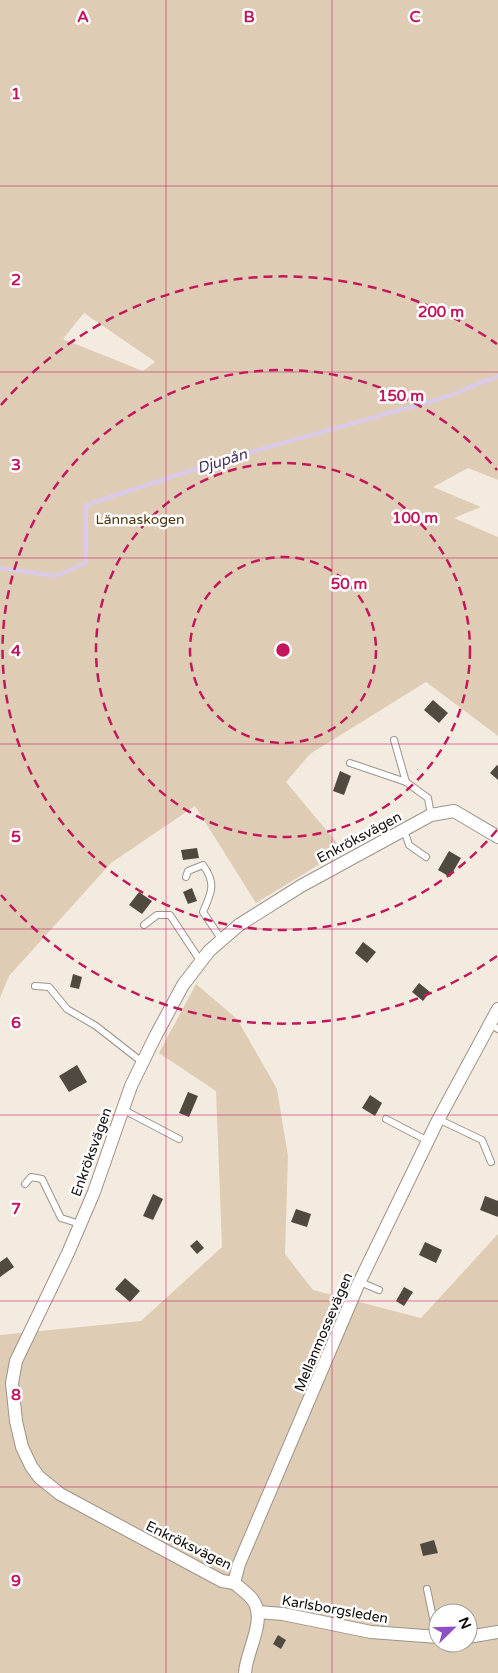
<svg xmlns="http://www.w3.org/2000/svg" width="498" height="1673" font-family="'Varela Round',sans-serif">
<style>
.green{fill:#dfccb4;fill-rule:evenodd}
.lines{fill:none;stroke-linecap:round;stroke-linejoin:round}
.stream{stroke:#d9caeb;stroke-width:4}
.building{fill:#50493f}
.lane-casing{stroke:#9c9389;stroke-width:8}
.street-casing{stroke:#9c9389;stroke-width:14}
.lane{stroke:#fff;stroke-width:6}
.street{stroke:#fff;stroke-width:12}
.grid{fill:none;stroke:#c2185b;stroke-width:1;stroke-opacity:0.55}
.ring{fill:none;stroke:#c2185b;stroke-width:2.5;stroke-dasharray:9 6}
.labels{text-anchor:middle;stroke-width:5;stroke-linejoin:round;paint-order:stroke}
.park-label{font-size:14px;fill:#4d340e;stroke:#fff}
.street-label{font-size:14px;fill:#110e0b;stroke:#fff}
.water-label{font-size:15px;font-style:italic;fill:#442e5a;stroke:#fff}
.grid-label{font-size:16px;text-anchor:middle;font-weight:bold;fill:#c2185b;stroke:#fff;stroke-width:5;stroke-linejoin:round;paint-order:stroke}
.centre{fill:#c2185b;stroke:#fff;stroke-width:2.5}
.ring-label{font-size:15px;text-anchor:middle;font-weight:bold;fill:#c2185b;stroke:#fff;stroke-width:5;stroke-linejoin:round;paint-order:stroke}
</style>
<rect width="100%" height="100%" fill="#f4ebe0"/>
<g class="green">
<path d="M0,0H498V480L468,468L433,487L481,507L454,518L498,537V736L426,682L310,754L286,782L343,850L256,903L195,806L111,863L9,976L0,998ZM84,313L154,361L155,362L143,371L63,339Z"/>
<path d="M196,984L237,1019L277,1089L288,1156L285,1254L313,1290L421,1318L498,1234V1673H0V1335L141,1321L222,1247L216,1091L159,1053ZM438,1613H468V1643H438Z"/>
</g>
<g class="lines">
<polyline class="stream" points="0,568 55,576 86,563 86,505 223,460 446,397 498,376"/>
</g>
<g class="building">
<polygon points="433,700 448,713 439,723 424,710"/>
<polygon points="497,765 498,766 498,780 490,773"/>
<polygon points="340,771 351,776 344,795 333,791"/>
<polygon points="197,848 199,858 183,860 181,850"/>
<polygon points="449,851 461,858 450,877 438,870"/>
<polygon points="192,888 197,901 188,904 183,892"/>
<polygon points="139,892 152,901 142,914 129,905"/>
<polygon points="363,942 376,952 367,963 355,953"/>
<polygon points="73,974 82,977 79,989 70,987"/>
<polygon points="419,983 430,992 423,1001 412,992"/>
<polygon points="77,1065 87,1082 69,1092 59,1076"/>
<polygon points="188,1092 198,1096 189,1117 179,1113"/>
<polygon points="370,1095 382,1103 375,1116 362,1108"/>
<polygon points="153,1194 163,1199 153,1220 143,1216"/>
<polygon points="485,1196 498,1201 498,1217 480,1210"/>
<polygon points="296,1209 311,1214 307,1227 291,1222"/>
<polygon points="197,1240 204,1248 197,1254 190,1246"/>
<polygon points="425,1242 442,1250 436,1263 419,1255"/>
<polygon points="7,1257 14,1267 0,1277 0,1262"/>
<polygon points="125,1278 140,1291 130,1302 115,1289"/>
<polygon points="404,1287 413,1292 404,1306 396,1301"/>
<polygon points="434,1540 438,1553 423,1556 420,1544"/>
<polygon points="278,1635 286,1640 281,1649 273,1644"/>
</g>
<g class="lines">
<g class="lane-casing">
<g id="lane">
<polyline points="394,740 406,782"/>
<polyline points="350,763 406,782 428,798 431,815"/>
<polyline points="404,830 409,845 426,857"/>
<path d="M186,877L188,871L203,865C217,884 211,893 203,912L222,940"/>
<polyline points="144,925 157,915 170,915 201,962"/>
<polyline points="35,986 49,987 67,1009 96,1026 142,1062"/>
<polyline points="490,1024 498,1029"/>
<polyline points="122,1109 179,1139"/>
<polyline points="386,1119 428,1141"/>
<polyline points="438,1119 482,1140 491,1162"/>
<polyline points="25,1184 31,1177 42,1179 61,1218 80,1224"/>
<polyline points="360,1282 379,1290"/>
<polyline points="427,1589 437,1637"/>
</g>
</g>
<g class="street-casing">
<g id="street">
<polyline points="234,1583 222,1581 60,1494 39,1477 31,1466 22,1447 16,1421 12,1383 16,1361 68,1253 94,1192 131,1086 156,1035 183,985 209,951 239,925 301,886 431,815 454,811 498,837"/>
<polyline points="258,1612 283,1614 371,1632 438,1637"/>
<polyline points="468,1637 498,1632"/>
<path d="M245,1673C246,1651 268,1619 252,1599C247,1593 240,1588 234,1583L239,1564L358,1285L437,1122L498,1009"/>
</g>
</g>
<use href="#lane" class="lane"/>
<use href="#street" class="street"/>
</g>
<path class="grid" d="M166,0V1673M332,0V1673M0,186H498M0,372H498M0,558H498M0,744H498M0,929H498M0,1115H498M0,1301H498M0,1487H498"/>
<g class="ring">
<circle cx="283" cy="650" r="93"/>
<circle cx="283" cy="650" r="187"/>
<path d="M497 830A280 280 0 1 1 497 470"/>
<path d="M497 956A373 373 0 0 1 1 895M1 405A373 373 0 0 1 497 344"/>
</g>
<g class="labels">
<g class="park-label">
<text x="140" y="524">Lännaskogen</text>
</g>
<g class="street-label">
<text transform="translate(359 837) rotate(-28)" y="5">Enkröksvägen</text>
<text transform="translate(91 1152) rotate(-70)" y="5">Enkröksvägen</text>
<text transform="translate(323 1332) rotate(-67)" y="5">Mellanmossevägen</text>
<text transform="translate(189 1545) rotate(26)" y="5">Enkröksvägen</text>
<text transform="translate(335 1609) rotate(10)" y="5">Karlsborgsleden</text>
</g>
<g class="water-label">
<text transform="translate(222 461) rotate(-17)" y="5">Djupån</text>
</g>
</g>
<g class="grid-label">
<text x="83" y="22">A</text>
<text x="249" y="22">B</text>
<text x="415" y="22">C</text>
<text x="16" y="99">1</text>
<text x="16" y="285">2</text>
<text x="16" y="470">3</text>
<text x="16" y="656">4</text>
<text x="16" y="842">5</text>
<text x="16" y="1028">6</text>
<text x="16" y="1214">7</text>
<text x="16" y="1400">8</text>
<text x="16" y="1586">9</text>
</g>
<circle cx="283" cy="650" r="8" class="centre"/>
<g class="ring-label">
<text x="441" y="317">200 m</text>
<text x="401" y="401">150 m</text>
<text x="415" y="523">100 m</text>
<text x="349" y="589">50 m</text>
</g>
<g transform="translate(453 1628) rotate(67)"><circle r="24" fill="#ffffff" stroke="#a09f9d"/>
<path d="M0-4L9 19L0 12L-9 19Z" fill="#8e4ec4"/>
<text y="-8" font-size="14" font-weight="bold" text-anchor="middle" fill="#110e0b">N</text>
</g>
</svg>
